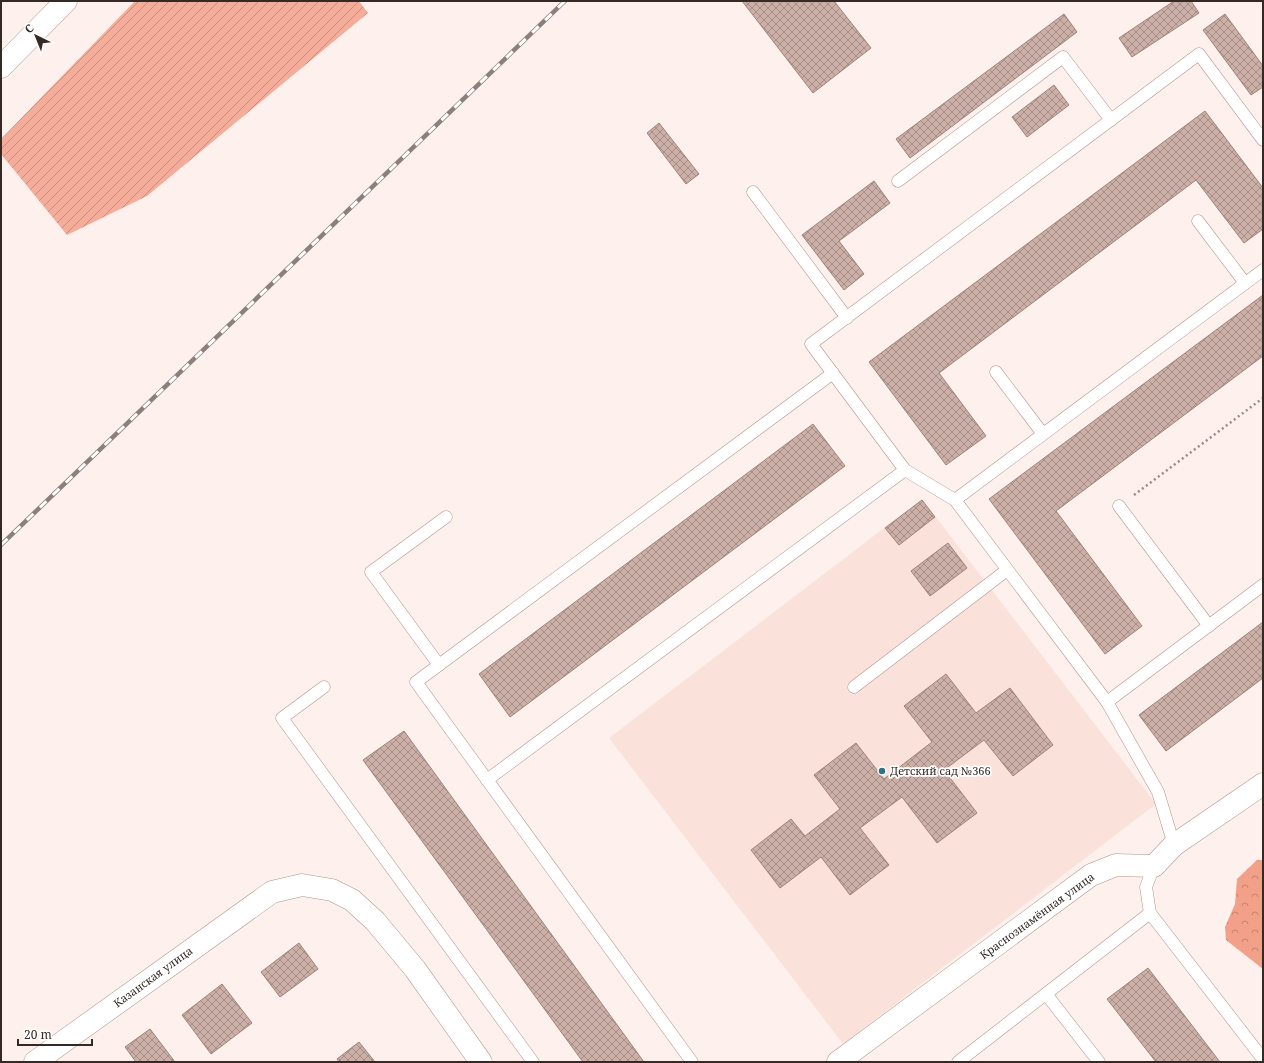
<svg xmlns="http://www.w3.org/2000/svg" width="1264" height="1063" font-family="'Noto Serif',serif">
<style>
.built{fill:#fae2db}
.forest{fill:url(#forest-crowns)}
.garden{fill:url(#garden-furrows)}
.building{fill:url(#building-cross-hatch);stroke:#9e827a}
.lines{fill:none;stroke-linecap:round;stroke-linejoin:round}
.service-casing{stroke:#b1948c;stroke-width:13}
.minor-casing{stroke:#b1948c;stroke-width:23}
.tertiary-casing{stroke:#b1948c;stroke-width:23}
.path{stroke:#968a86;stroke-width:2.5;stroke-dasharray:2 3;stroke-linecap:butt}
.service{stroke:#fff;stroke-width:12}
.minor{stroke:#fff;stroke-width:22}
.tertiary{stroke:#fff;stroke-width:22}
.rail-casing{stroke:#8c807d;stroke-width:4.5}
.rail{stroke:#fff;stroke-width:3;stroke-dasharray:9;stroke-linecap:butt}
.poi-dot{fill:#307384;stroke:#fff;stroke-width:1.5}
.labels{text-anchor:middle;stroke-width:3.5;stroke-linejoin:round;paint-order:stroke}
.poi-label{font-size:11px;fill:#342925;stroke:#fff;text-anchor:start}
.street-label{font-size:11px;fill:#342925;stroke:#fff}
</style>
<defs>
<pattern id="forest-crowns" width="20" height="18" patternUnits="userSpaceOnUse"><rect width="20" height="18" fill="#f3a088"/><path d="M2 6a3 3 0 1 1 6 0M12 15a3 3 0 1 1 6 0" fill="none" stroke="#c6826f"/></pattern>
<pattern id="garden-furrows" width="10" height="10" patternUnits="userSpaceOnUse"><rect width="10" height="10" fill="#f3ad9a"/><path d="M-1 1l2-2M0 10L10 0M9 11l2-2" fill="none" stroke="#c68d7d"/></pattern>
<pattern id="building-cross-hatch" width="8" height="8" patternUnits="userSpaceOnUse"><rect width="8" height="8" fill="#ccafa7"/><path d="M0 0l8 8M0 8l8-8" fill="none" stroke="#a68e88"/></pattern>
</defs>
<rect width="100%" height="100%" fill="#fdf0ed"/>
<polygon class="built" points="922,499 1156,804 843,1044 609,738"/>
<polygon class="forest" points="1257,860 1263,860 1263,969 1226,940 1225,927 1235,904 1237,879"/>
<polygon class="garden" points="135,1 359,1 368,13 147,196 67,235 1,154 1,139"/>
<g class="building">
<polygon points="742,1 834,1 871,48 813,93"/>
<polygon points="1174,1 1191,1 1199,13 1132,57 1119,38"/>
<polygon points="1064,14 1077,32 910,158 896,139"/>
<polygon points="1225,14 1263,66 1263,87 1251,95 1203,30"/>
<polygon points="1054,85 1069,105 1027,137 1012,117"/>
<polygon points="1205,111 1263,188 1263,229 1244,243 1196,180 939,373 986,436 946,465 869,362"/>
<polygon points="659,123 699,174 686,184 647,133"/>
<polygon points="874,181 890,203 839,241 864,274 844,290 802,235"/>
<polygon points="1263,295 1263,356 1056,511 1142,626 1105,654 989,499"/>
<polygon points="813,424 845,466 510,717 479,674"/>
<polygon points="922,500 935,517 899,545 885,528"/>
<polygon points="948,543 967,568 930,596 911,571"/>
<polygon points="1263,622 1263,678 1166,751 1139,715"/>
<polygon points="946,674 976,713 1010,688 1053,745 1013,776 984,740 944,770 977,813 937,843 902,797 860,828 889,865 850,895 821,857 780,888 751,850 791,819 805,836 840,809 814,775 856,743 884,779 932,742 904,706"/>
<polygon points="404,731 454,800 644,1062 583,1062 363,760"/>
<polygon points="299,943 318,969 280,997 261,972"/>
<polygon points="1148,968 1220,1062 1156,1062 1107,999"/>
<polygon points="222,984 252,1023 211,1054 182,1015"/>
<polygon points="150,1029 175,1062 136,1062 125,1047"/>
<polygon points="359,1042 375,1062 339,1062 337,1059"/>
</g>
<g class="lines">
<g class="service-casing">
<g id="service">
<polyline points="898,181 1063,57 1111,120"/>
<polyline points="753,192 847,318"/>
<polyline points="1198,221 1245,283"/>
<polyline points="996,372 1043,434"/>
<polyline points="955,500 1263,270"/>
<polyline points="1119,506 1209,626"/>
<polyline points="439,665 371,572 446,517"/>
<polyline points="324,687 282,718 533,1062"/>
<polyline points="854,687 1007,570"/>
<polyline points="1107,702 1263,585"/>
<polyline points="487,780 905,470"/>
<polyline points="1174,845 1158,792 1107,702 955,500 905,470 811,344 1199,54 1263,140"/>
<polyline points="1154,866 1146,887 1150,913 1263,1059"/>
<polyline points="1046,994 1099,1062"/>
<polyline points="692,1062 416,682 833,373"/>
<polyline points="958,1062 1150,913"/>
</g>
</g>
<g class="minor-casing">
<g id="minor">
<polyline points="35,1062 272,892 302,885 332,890 352,900 375,921 415,969 481,1062"/>
<polyline points="838,1062 1091,875 1116,865 1154,866 1174,845 1263,784"/>
</g>
</g>
<g class="tertiary-casing">
<polyline id="tertiary" points="1,67 66,1"/>
</g>
<polyline class="path" points="1134,495 1263,398"/>
<use href="#service" class="service"/>
<use href="#minor" class="minor"/>
<use href="#tertiary" class="tertiary"/>
<g class="rail-casing">
<polyline id="rail" points="1,545 565,1"/>
</g>
<use href="#rail" class="rail"/>
</g>
<circle class="poi-dot" cx="882" cy="771" r="4"/>
<g class="labels">
<g class="poi-label">
<text x="890" y="775">Детский сад №366</text>
</g>
<g class="street-label">
<text transform="translate(1037 916) rotate(-36)" y="4">Краснознамённая улица</text>
<text transform="translate(153 977) rotate(-36)" y="4">Казанская улица</text>
</g>
</g>
<rect width="1264" height="1063" fill="none" stroke="#342925" stroke-width="4"/>
<g transform="translate(36 36) rotate(317)" stroke="#ffffff" stroke-width="3" paint-order="stroke">
<path d="M0-3L7 15L0 10L-7 15Z" fill="#342925"/>
<text y="-6" font-size="11" font-weight="bold" text-anchor="middle" fill="#342925">С</text>
</g>
<path d="M18 1039v6h74v-6" fill="none" stroke="#342925" stroke-width="2"/>
<text x="24" y="1039" font-size="12" fill="#342925" stroke="#ffffff" stroke-width="3" paint-order="stroke">20 m</text>
</svg>
